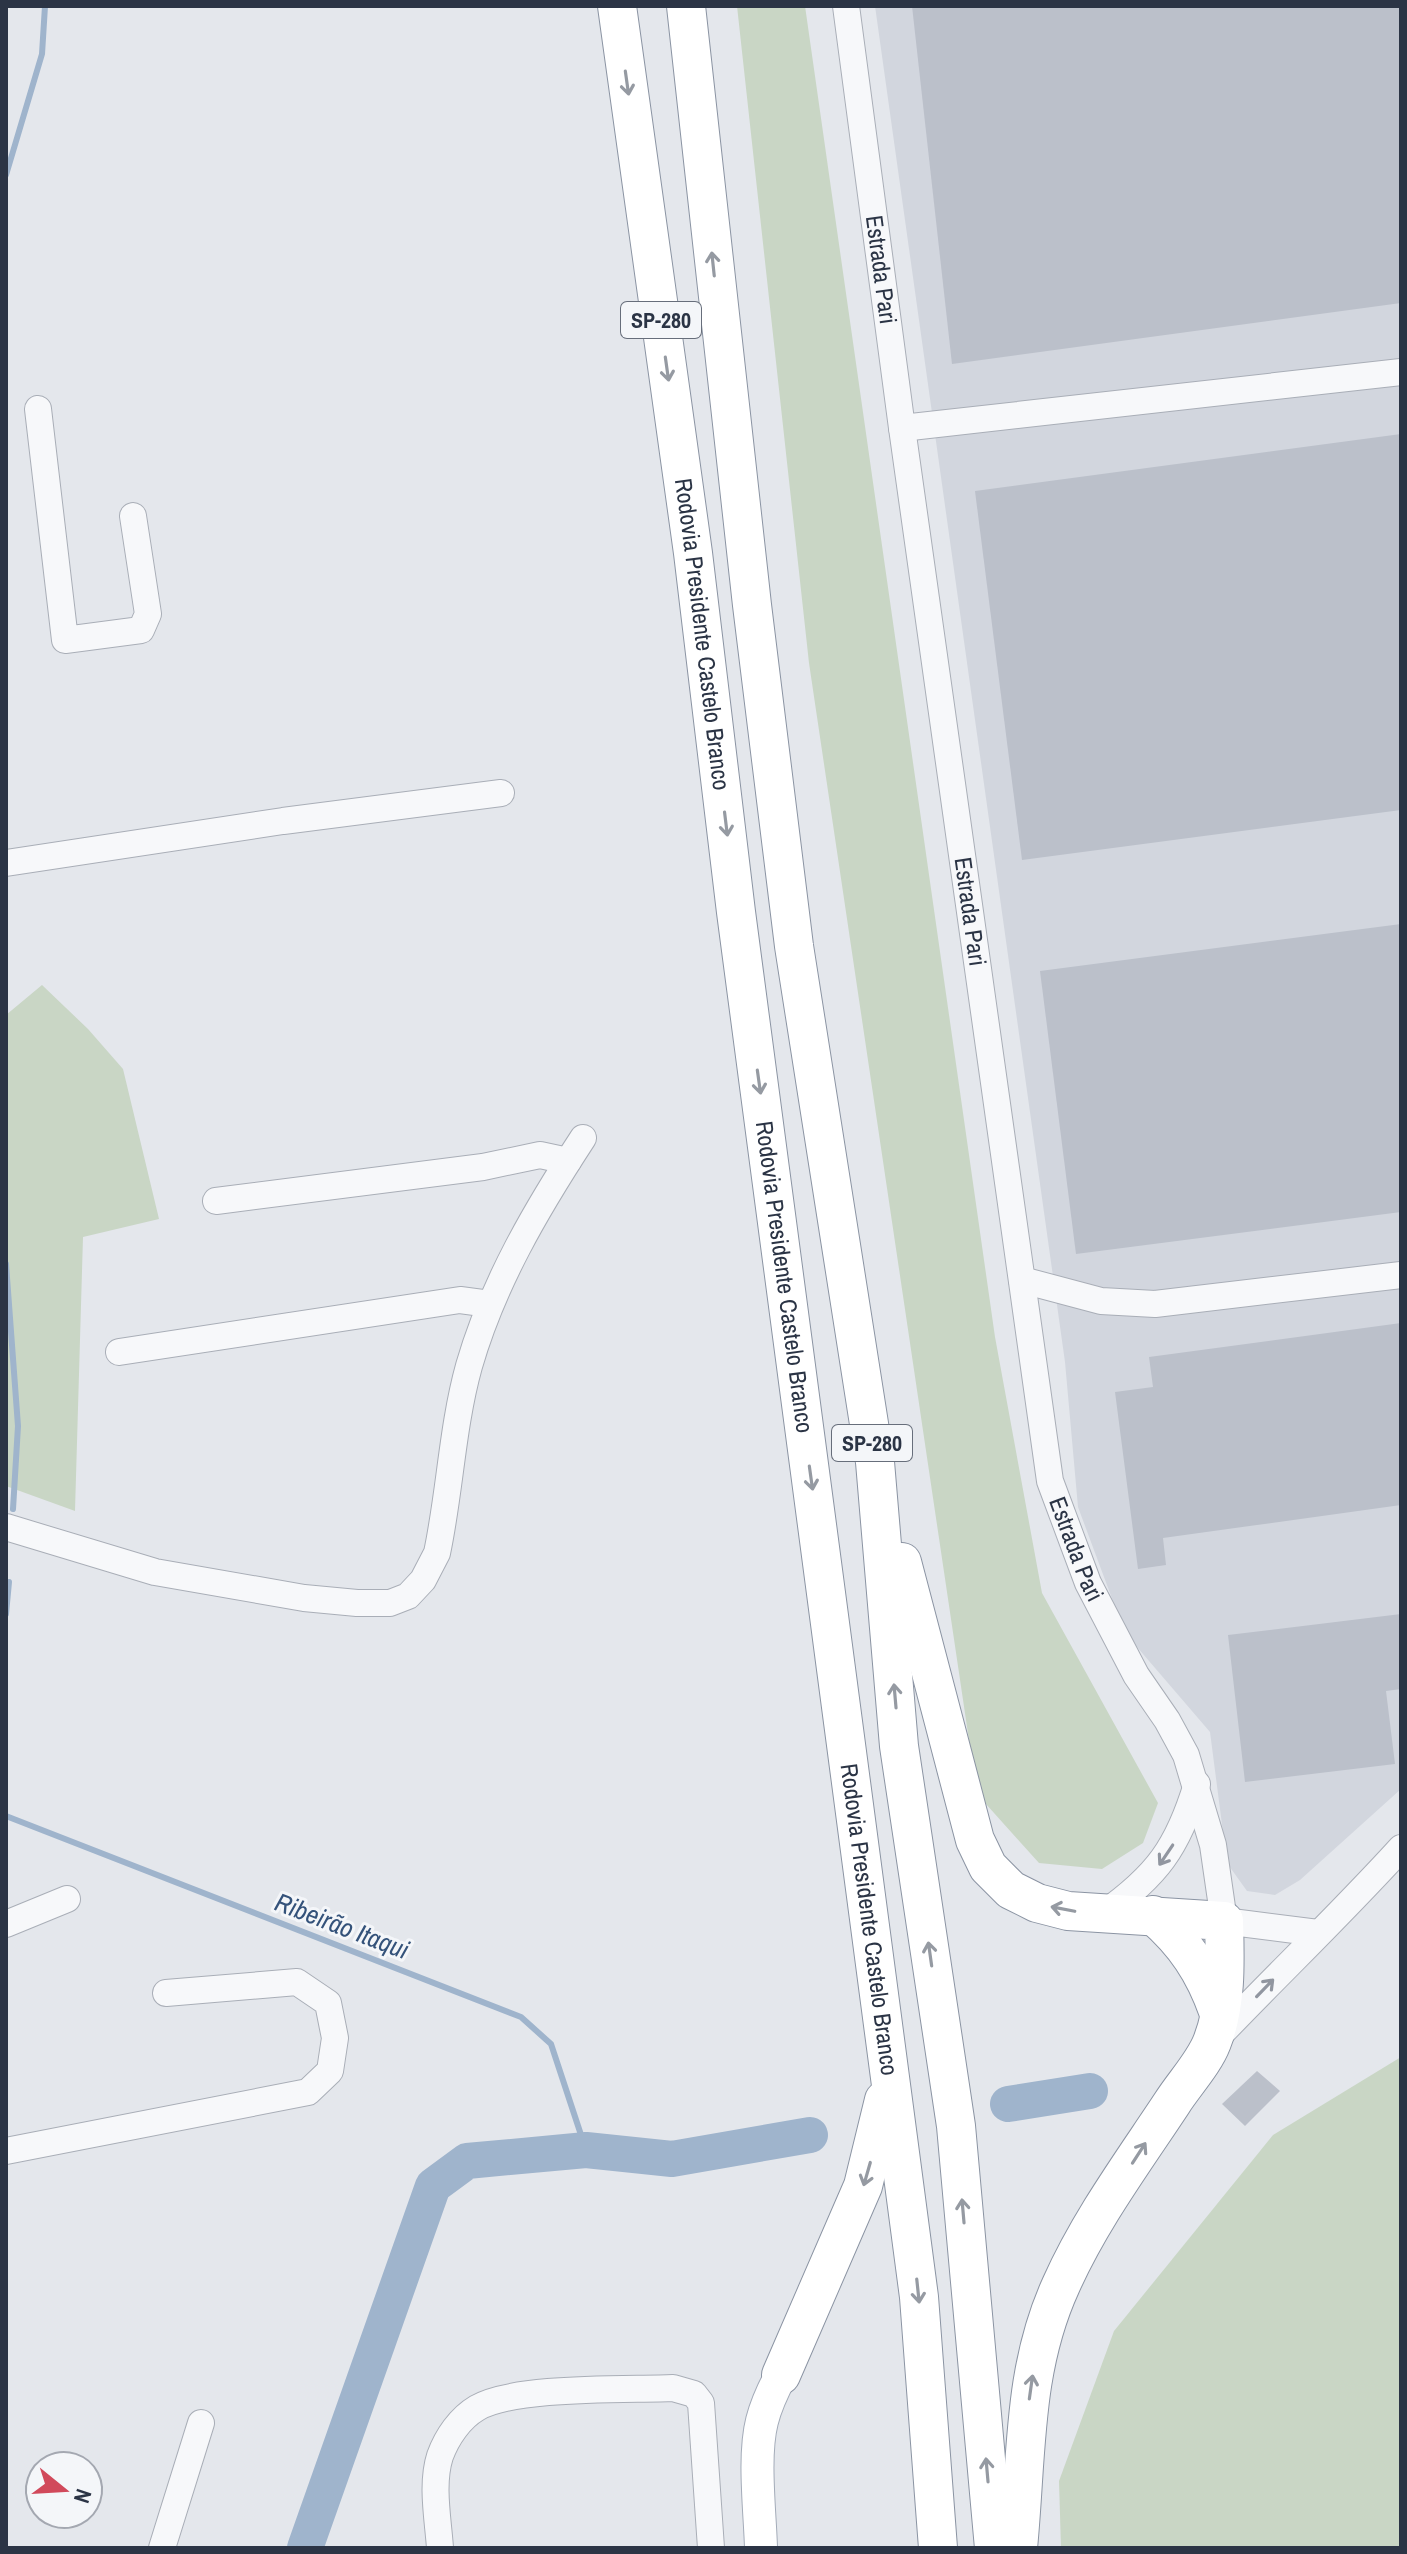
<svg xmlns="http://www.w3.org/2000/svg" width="1407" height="2554" font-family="'Archivo Narrow',sans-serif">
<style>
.built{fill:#d2d6de}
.green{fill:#c9d6c5}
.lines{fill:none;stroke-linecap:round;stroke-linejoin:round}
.stream{stroke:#9fb4cc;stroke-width:6}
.river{stroke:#9fb4cc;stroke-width:36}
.building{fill:#bbc0ca}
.minor-casing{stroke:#a9aeb7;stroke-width:28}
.major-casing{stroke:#a3abb8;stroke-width:34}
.highway-casing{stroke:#8b94a3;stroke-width:40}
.minor{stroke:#f7f8fa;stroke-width:26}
.major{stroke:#fff;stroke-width:32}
.highway{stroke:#fff;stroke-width:38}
.oneway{stroke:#959aa2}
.oneway2{stroke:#9196a0}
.labels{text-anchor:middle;stroke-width:6;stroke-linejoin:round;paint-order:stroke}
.shield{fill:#f4f6f9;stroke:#676e7b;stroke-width:2}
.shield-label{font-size:22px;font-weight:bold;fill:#2b3445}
.street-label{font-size:24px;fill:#2b3445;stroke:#f4f6f9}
.water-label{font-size:26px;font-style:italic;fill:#34527a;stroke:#f4f6f9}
</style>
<rect width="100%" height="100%" fill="#e4e7ec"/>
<polygon class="built" points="875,6 1401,6 1401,1789 1300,1880 1275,1895 1247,1891 1227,1863 1210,1732 1131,1640 1117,1612 1078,1507 1065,1362"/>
<g class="green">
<polygon points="737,6 805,6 995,1337 1042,1593 1158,1803 1143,1843 1102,1869 1039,1863 977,1794 809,663"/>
<polygon points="42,985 88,1029 123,1069 159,1219 83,1237 75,1511 6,1486 6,1015"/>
<polygon points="1401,2057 1401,2548 1061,2548 1059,2481 1114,2331 1273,2135"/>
</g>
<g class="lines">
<g class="stream">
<polyline points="6,175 42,54 45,6"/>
<polyline points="6,1264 18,1426 13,1509"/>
<polyline points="6,1614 9,1582"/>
<polyline points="6,1816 521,2017 551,2044 586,2150"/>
</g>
<g class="river">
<polyline points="1008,2104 1090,2091"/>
<polyline points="305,2548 433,2186 467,2161 586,2150 672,2159 810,2135"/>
</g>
</g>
<g class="building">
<polygon points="912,6 1401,6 1401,303 952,364"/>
<polygon points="1401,434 1401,810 1022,860 975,491"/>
<polygon points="1401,924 1401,1212 1076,1254 1040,971"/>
<polygon points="1401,1323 1401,1505 1163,1538 1166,1565 1138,1569 1115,1392 1153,1387 1149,1357"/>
<polygon points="1401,1614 1401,1689 1386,1691 1395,1764 1245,1782 1228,1635"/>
<polygon points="1257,2071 1280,2091 1245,2126 1222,2104"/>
</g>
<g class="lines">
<g class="minor-casing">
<g id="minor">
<path id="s1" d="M846,6L902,428L1050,1481L1088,1583L1136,1675L1167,1720L1186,1755L1213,1845L1224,1921L1318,1933"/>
<polyline points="38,409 65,640 141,630 148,614 133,516"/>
<polyline points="902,428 1401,372"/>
<polyline points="6,863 283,821 501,793"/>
<polyline points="216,1201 483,1167 540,1155 568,1161"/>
<polyline points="1022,1280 1101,1301 1155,1304 1401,1275"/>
<polyline points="119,1352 460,1300 490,1304"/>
<path d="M6,1527L155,1572L304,1598L357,1603H390L408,1596L423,1580L437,1553C450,1492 452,1427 469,1366C493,1283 536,1210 583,1138"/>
<path d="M1103,1914C1157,1876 1178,1847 1197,1784"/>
<polyline points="6,1924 67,1899"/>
<path d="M1214,2041C1276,1976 1341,1914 1401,1848"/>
<polyline points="6,2151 308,2092 330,2071 335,2038 328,2003 297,1982 166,1993"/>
<polyline points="162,2548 201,2423"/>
<path d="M440,2548C438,2519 431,2484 440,2456C447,2437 460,2418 477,2408C514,2386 626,2390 673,2388L694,2394L701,2403L711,2548"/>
</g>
</g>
<g class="major-casing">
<path id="major" d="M761,2548C760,2512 753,2456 762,2421C766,2405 773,2390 781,2375"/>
</g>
<g class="highway-casing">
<g id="highway">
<path id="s2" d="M617,6L693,553L736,912L919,2297L938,2548"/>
<polyline points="686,6 752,605 794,946 875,1462 899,1746 956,2126 994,2548"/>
<path d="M902,1562L975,1840L988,1867L1011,1890L1037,1903L1068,1911L1224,1921C1225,1960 1227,2004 1212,2042C1204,2063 1184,2084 1172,2103C1133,2162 1090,2220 1061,2285C1022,2370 1027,2457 1018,2548"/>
<path d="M1153,1915C1185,1943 1204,1971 1218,2011"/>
<polyline points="781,2375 863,2186 884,2100"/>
</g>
</g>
<use href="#minor" class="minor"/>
<use href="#major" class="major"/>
<use href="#highway" class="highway"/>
</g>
<defs><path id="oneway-shaft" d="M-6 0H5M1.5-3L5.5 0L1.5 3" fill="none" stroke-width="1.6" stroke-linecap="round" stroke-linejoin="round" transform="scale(2)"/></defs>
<g class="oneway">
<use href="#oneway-shaft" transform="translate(627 83) rotate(82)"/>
<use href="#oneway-shaft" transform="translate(713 264) rotate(-96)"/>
<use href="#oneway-shaft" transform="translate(667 369) rotate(82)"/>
<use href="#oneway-shaft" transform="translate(726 824) rotate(83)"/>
<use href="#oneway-shaft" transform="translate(759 1082) rotate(82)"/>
<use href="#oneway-shaft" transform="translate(811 1478) rotate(82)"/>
<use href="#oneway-shaft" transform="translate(895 1696) rotate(-95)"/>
<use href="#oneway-shaft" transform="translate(1063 1909) rotate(-169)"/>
<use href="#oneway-shaft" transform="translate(930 1954) rotate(-98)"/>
<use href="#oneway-shaft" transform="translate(1139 2153) rotate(-57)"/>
<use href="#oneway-shaft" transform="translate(867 2174) rotate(106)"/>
<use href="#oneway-shaft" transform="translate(963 2211) rotate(-95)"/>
<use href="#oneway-shaft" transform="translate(918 2291) rotate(84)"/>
<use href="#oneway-shaft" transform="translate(1031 2387) rotate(-82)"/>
<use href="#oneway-shaft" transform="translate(987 2470) rotate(-95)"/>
</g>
<g class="oneway2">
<use href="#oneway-shaft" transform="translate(1166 1855) rotate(124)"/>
<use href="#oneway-shaft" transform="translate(1265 1988) rotate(-46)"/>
</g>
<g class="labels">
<g class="shield">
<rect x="621" y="302" width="80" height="36" rx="6"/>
<rect x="832" y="1425" width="80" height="36" rx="6"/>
</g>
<g class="shield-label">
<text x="661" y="328">SP-280</text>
<text x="872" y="1451">SP-280</text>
</g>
<g class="street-label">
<text dy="8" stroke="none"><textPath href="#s1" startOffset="266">Estrada Pari</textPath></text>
<text dy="8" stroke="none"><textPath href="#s2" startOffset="634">Rodovia Presidente Castelo Branco</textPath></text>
<text dy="8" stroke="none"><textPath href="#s1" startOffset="914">Estrada Pari</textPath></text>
<text dy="8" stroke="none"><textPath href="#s2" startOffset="1282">Rodovia Presidente Castelo Branco</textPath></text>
<text dy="8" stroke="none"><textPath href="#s1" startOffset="1562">Estrada Pari</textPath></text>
<text dy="8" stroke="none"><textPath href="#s2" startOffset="1930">Rodovia Presidente Castelo Branco</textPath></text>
</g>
<g class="water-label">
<text transform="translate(342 1926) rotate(21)" y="9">Ribeirão Itaqui</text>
</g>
</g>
<rect width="1407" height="2554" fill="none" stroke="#2b3445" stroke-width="16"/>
<g transform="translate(64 2490) rotate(108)"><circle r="38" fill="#f4f6f9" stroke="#a4a8b1" stroke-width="2"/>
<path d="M0-6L14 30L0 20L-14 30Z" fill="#d1495b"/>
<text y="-12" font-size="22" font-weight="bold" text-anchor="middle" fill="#2b3445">N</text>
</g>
</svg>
